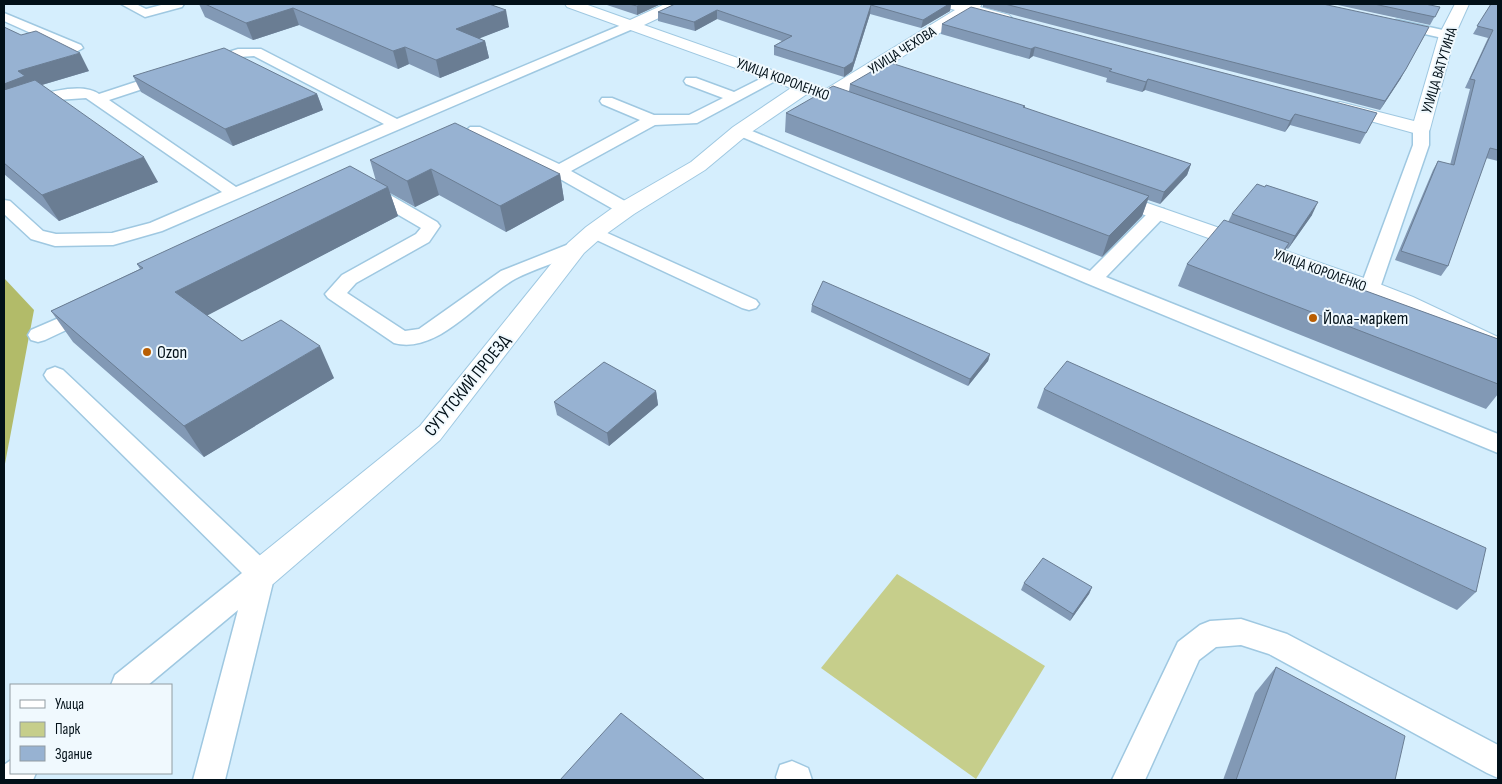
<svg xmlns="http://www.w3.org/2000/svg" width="1502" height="784" font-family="'Sofia Sans Condensed',sans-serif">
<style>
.green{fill:#c6ce8b}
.forest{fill:#b2bb69}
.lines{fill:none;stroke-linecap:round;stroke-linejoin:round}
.service-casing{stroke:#9fc8e1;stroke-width:3}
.minor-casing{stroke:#9fc8e1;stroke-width:2}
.service{fill:#fff;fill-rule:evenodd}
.minor{fill:#fff;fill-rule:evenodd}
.wall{fill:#8299b5}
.shaded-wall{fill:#6a7d93}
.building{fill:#97b2d2;stroke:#6a7d93}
.poi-dot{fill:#b95e03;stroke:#f0f9fe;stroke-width:2}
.labels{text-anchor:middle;stroke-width:4;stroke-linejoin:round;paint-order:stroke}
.far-street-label{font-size:15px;fill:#021018;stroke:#f0f9fe}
.poi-label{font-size:18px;fill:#021018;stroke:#f0f9fe;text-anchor:start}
.street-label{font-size:18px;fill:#021018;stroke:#f0f9fe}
</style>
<rect width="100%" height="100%" fill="#d5eefd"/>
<polygon class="green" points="897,574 1045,666 976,779 821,668"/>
<polygon class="forest" points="4,278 34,310 4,469"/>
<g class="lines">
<g class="service-casing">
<g id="service">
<polygon points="121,4 136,4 146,9 165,4 184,4 182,7 145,17"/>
<polygon points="4,13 81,45 83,48 76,52 71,51 4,21"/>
<polygon points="1397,20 1452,32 1453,35 1447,39 1393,27 1391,24 1393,21"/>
<path d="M631,21L635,22L637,25L635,28L162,231L113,245L55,246L31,239L4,214V200L10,201L43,231L56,234L112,233L150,223L222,192L86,98L57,100L4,116V107C27,99 77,79 99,94L163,73H173L175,76L173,79L109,100L236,187L384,124L254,56L239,57L208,67L203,66L201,63L203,60L238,49H261L397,119Z"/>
<polygon points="774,72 779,73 781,76 779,79 697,123 655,125 571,171 632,205 635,209 632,213 626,214 620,213 553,175 470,133 467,130 470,127 480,127 559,164 640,120 602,104 600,101 602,98 612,98 654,115 689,115 723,98 686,84 684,81 686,78 696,78 734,92"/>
<polygon points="1421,124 1426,126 1429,129 1429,145 1380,288 1377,292 1370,294 1363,292 1360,288 1413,145 1413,129 1416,126"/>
<polygon points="740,126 1090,271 1152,209 1158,208 1164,209 1167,213 1164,217 1106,277 1498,434 1498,453 1086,283 735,134 732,131 735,128"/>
<path d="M367,184L373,185L437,222L440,226L429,242L356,283L347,293L405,331L419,329L501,271L569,244L576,242L583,244L585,248L583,252C561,261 536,268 515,279C479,299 438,355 394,343L328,298L325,294L342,275L416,234L421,228L361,193L358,189L361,185Z"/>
<polygon points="594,227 756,300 759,304 756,308 749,310 742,308 588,236 585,232 588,228"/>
<polygon points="89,305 96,306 99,311 96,316 45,340 38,342 31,340 28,335 31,330"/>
<polygon points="55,367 63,370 271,566 275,574 225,780 193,780 238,610 148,685 111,685 115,675 242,573 47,380 44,375 47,370"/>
<polygon points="1241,619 1287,634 1498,745 1498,778 1487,773 1269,654 1241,645 1216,647 1199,660 1145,780 1112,780 1178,642 1200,625 1210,621"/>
<polygon points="11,760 11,773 36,773 33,780 4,780 4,765"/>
<polygon points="792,761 808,768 812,780 777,780 776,777 780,765"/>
</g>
</g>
<g class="minor-casing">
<g id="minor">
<polygon points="565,4 585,4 630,20 665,4 684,4 682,7 644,25 826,89 955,10 944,7 942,4 982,4 980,7 1009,15 1012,18 1009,21 1004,23 970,14 842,95 863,102 866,106 863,110 857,111 851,110 807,94 747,135 705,170 634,214 602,237 584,253 440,440 273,584 261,588 249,584 244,574 249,564 420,426 568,243 586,227 618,204 691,162 733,127 791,88 567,7"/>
<polygon points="1455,4 1469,4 1455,35 1430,129 1428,133 1421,135 1334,111 1331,107 1334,103 1340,102 1414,121 1439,35"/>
<polygon points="1110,190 1364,278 1413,297 1498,337 1498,355 1489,353 1443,329 1347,288 1103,200 1099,196 1103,192"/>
</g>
</g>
<use href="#service" class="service"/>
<use href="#minor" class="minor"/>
</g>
<g class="wall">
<polygon points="199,4 489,4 509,27 479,38 485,41 489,58 440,78 409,64 398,69 299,25 253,40 205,17"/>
<polygon points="604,4 661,4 637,15"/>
<polygon points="675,4 951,4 950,11 921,28 870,14 852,71 844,77 774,55 774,46 782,41 717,19 695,31 658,21 658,12"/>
<polygon points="983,4 1323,4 1401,78 1380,110 983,7"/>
<polygon points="1333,4 1425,4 1440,7 1430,25"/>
<polygon points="1491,4 1498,4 1498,161 1486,158 1448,266 1441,276 1395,260 1433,170 1438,161 1450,165 1470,89 1465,88 1488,38 1473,34"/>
<polygon points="942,24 1377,113 1360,144 1290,125 1285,132 1145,90 1142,92 1106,82 1107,78 1033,56 1029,59 941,34"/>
<polygon points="4,27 89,71 42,85 158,182 59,221 4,174"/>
<polygon points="133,76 317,94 323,110 233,146 141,92"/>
<polygon points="850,84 1025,106 1025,108 1191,164 1187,175 1160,204 1148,200 1142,216 1102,257 785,132 786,113 849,92"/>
<polygon points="370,160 560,174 564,200 506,232 439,195 415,207 390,193 398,216 207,315 242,341 334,378 204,457 73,342 51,311 140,269 137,264 376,181"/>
<polygon points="1232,214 1312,215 1288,249 1286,248 1280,260 1498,339 1498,394 1486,409 1178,286 1187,264 1228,222"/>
<polygon points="812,305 990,354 988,361 968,386 811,312"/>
<polygon points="1044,389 1476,592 1457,610 1037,408"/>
<polygon points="656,391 658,405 609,446 557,415 554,402"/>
<polygon points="1024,583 1092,587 1089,594 1070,621 1021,590"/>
<polygon points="1276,667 1395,780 1223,780 1255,693"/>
</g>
<g class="shaded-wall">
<polygon points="642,4 661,4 637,15 637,6"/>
<polygon points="949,4 951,4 950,11 921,28 923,20"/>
<polygon points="871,5 870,14 852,71 844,77 844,68"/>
<polygon points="293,8 299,25 253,40 246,23"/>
<polygon points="506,10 509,27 460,46 456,29"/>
<polygon points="717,10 717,19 695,31 694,22"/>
<polygon points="1429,27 1401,78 1380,110 1385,101"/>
<polygon points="485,41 489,58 440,78 436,60"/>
<polygon points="405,47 409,64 398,69 393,51"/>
<polygon points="1035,47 1033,56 1029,59 1031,49"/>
<polygon points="80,53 89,71 4,96 4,84 18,71"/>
<polygon points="1148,79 1145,90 1142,92 1146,82"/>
<polygon points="317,94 323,110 233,146 225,129"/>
<polygon points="1295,114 1290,125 1285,132 1290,121"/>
<polygon points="144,157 158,182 59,221 42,195"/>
<polygon points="1191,164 1187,175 1160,204 1164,192"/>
<polygon points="431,169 439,195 415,207 407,181"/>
<polygon points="560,174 564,200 506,232 500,206"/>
<polygon points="388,187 398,216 193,323 175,292"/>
<polygon points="1149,196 1142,216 1102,257 1109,236"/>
<polygon points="1318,202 1312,215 1288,249 1295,236"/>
<polygon points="1289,243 1278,265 1278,259"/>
<polygon points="320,346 334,378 204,457 184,426"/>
<polygon points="990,354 988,361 968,386 970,379"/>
<polygon points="656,391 658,405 609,446 607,433"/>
<polygon points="1092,587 1089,594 1070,621 1073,614"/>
</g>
<g class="building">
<polygon points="205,4 489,4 506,10 456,29 485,41 436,60 405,47 393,51 293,8 246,23"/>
<polygon points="629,4 642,4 637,6"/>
<polygon points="675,4 949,4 923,20 871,5 853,62 844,68 774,46 792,36 717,10 694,22 658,12"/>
<polygon points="1005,4 1323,4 1429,27 1406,69 1385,101"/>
<polygon points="1374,4 1425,4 1440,7 1435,17"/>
<polygon points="1491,4 1498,4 1498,150 1490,148 1448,266 1401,251 1438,161 1454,165 1475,80 1470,79 1493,30 1477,26"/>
<polygon points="971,7 1377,113 1366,133 1295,114 1290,121 1148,79 1146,82 1109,71 1112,69 1035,47 1031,49 942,24"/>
<polygon points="4,27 21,35 36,31 80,53 18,71 25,76 4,84"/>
<polygon points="224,48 317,94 225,129 133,76"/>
<polygon points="888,62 1025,106 1023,107 1191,164 1164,192 850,84"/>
<polygon points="35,80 144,157 42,195 4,163 4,90"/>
<polygon points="833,86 1149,196 1109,236 786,113"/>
<polygon points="455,123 560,174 500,206 431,169 407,181 370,160"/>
<polygon points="350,166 388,187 175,292 242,341 281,320 320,346 184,426 51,311 143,268 137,264"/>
<polygon points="1257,184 1265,187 1266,185 1318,202 1295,236 1232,214"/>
<polygon points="1224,220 1289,243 1278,259 1498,339 1498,384 1187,264"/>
<polygon points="823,281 990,354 970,379 812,305"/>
<polygon points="1067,361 1486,548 1476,592 1044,389"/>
<polygon points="604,362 656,391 607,433 554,402"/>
<polygon points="1043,558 1092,587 1073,614 1024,583"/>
<polygon points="1276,667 1405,736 1395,780 1236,780"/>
<polygon points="621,713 705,780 560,780"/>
</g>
<g class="poi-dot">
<circle cx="1313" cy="318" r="5"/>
<circle cx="147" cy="352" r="5"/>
</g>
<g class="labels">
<g class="far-street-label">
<text transform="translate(902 50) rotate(-32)" y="5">УЛИЦА ЧЕХОВА</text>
<text transform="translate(1439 70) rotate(-73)" y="5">УЛИЦА ВАТУТИНА</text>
<text transform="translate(783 79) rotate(20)" y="5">УЛИЦА КОРОЛЕНКО</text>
<text transform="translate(1320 270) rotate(20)" y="5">УЛИЦА КОРОЛЕНКО</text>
</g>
<g class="poi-label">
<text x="1323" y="324">Йола-маркет</text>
<text x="157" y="358">Ozon</text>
</g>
<g class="street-label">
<text transform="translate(467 385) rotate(-51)" y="6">СУГУТСКИЙ ПРОЕЗД</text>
</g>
</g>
<rect width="1502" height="784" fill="none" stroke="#021018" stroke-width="10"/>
<rect x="10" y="684" width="162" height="90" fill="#f0f9fe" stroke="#919ca2"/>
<rect x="20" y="700" width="25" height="8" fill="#ffffff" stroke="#919ca2"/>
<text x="55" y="709" font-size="15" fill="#021018">Улица</text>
<rect x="20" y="722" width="25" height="15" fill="#c6ce8b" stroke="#919ca2"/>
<text x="55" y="734" font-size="15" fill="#021018">Парк</text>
<rect x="20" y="746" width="25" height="15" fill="#97b2d2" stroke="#919ca2"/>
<text x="55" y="759" font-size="15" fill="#021018">Здание</text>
</svg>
